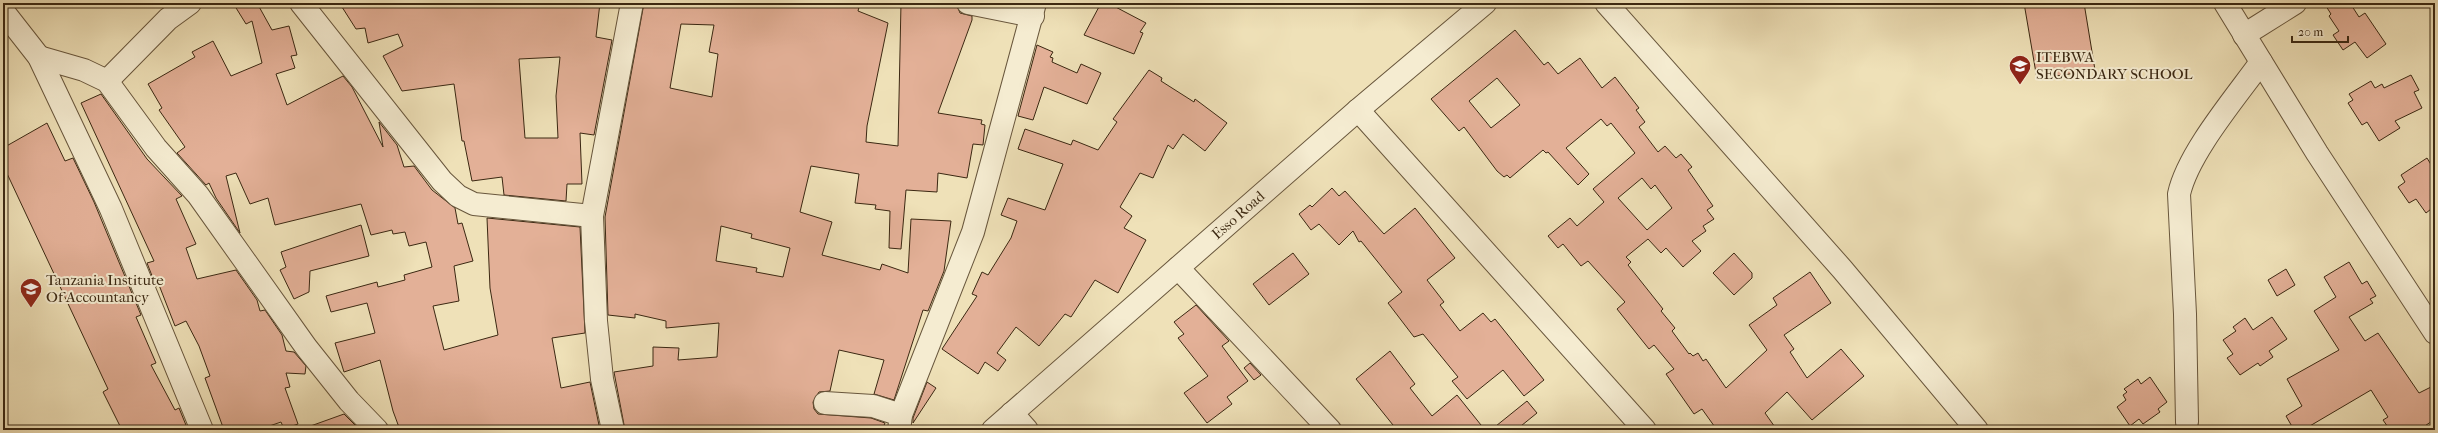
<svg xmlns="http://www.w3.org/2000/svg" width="2438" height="433" font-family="'IM FELL French Canon',serif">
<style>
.building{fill:#e3b097;stroke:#3b2812;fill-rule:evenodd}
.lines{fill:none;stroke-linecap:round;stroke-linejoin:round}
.minor-casing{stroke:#68563c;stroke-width:24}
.minor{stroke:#f5ecd1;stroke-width:22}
.labels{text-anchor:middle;stroke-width:4;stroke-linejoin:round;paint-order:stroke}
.poi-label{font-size:15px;fill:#3b2812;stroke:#f5ecd1;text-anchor:start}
.street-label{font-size:15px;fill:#3b2812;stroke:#f5ecd1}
</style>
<rect width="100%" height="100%" fill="#efe1b8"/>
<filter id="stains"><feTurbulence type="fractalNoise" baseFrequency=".005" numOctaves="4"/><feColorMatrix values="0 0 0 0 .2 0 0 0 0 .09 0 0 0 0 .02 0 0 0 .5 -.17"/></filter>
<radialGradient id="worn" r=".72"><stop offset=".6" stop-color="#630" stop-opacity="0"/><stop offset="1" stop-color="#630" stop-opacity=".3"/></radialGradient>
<g class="building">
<polygon points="233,3 257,3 272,30 289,26 297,55 291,56 295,68 276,74 287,105 343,76 352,87 383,147 379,122 397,145 404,167 414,166 432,190 455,208 458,224 462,223 473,261 454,266 459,301 433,306 444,350 498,335 490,288 487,218 580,227 585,333 552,338 561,388 590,382 600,430 400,430 393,411 380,360 344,372 335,343 375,333 367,303 331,312 326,296 377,282 378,287 405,280 404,275 432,267 426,242 409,246 405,232 393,234 392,230 371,235 361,204 275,225 268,198 250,204 236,173 226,176 240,233 216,198 209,183 206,185 177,153 185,147 159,110 162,108 148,84 195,57 192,52 213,41 231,76 262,63 252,21 246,24"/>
<path d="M352,3H431L432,7L507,3H600L596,37L612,40L594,135L580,133L582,184H567L566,201L504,195L502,177L472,181L464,141H462L454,84L402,91L383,56L403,46L398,34L368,43L365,28L356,29L342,7L352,5ZM560,57L556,96L558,138H525L519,59Z"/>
<path d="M644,3H860L858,11L888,23L867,126L866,142L898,146L901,3H956L960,13L972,16V20L938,113L982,120L981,124L985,125L983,145L973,144L967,178L938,173L937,192L906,190L901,249L889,248L890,211L875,209L876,205L855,203L859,174L811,166L800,212L832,222L822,255L880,270L882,264L908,273L911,219L951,221L944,271L928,311L923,310L894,400L874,394L884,360L839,350L830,391L819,392L813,402L814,409L818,414L871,418L885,423L882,430H727L725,427L700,430H625L614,372L653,366V347L679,348L678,360L717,357L719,323L666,328V321L635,314V318L608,315L605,217ZM681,24L714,25L709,52L718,54L712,97L670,88ZM721,226L752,234L751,238L790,248L783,277L756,272L757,268L716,261Z"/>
<polygon points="1101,3 1108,3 1146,23 1140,32 1143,33 1134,54 1084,35"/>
<polygon points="2024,3 2084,3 2095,70 2037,79"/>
<polygon points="2324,3 2350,3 2359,17 2365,13 2386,44 2367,58 2355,42 2343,50 2333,35 2339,31 2329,16 2331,14"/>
<path d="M1515,30L1544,65L1548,62L1558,74L1580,58L1602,88L1615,77L1639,108L1636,110L1645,122L1639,127L1658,152L1665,146L1676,158L1681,154L1692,167L1688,170L1713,206L1707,210L1714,219L1703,226L1706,231L1692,241L1701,251L1683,267L1666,248L1661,253L1648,239L1626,257L1631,262L1628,265L1663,309L1661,311L1675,328L1672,331L1689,354L1690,353L1693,356L1698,353L1703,361L1706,359L1726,388L1767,350L1749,325L1777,305L1773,298L1810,272L1831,303L1784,335L1794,349L1790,352L1807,378L1841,349L1864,376L1812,420L1787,392L1765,413L1777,430H1717L1702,409L1694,414L1666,374L1674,369L1654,345L1649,349L1617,309L1625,302L1588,261L1581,266L1563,244L1558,248L1548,236L1570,218L1577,226L1604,202L1593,189L1635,153L1611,123L1607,126L1601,119L1566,148L1589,174L1578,185L1548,152L1546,153L1543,150L1510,178L1507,175L1504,177L1497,171L1464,127L1459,131L1431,99ZM1497,78L1520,105L1491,128L1469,101ZM1642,178L1651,189L1655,185L1672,208L1647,230L1618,198Z"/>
<polygon points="1037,45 1053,52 1050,57 1053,58 1052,62 1077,73 1081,64 1101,73 1087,104 1044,87 1033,120 1018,116"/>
<polygon points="1149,70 1162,78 1161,81 1194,102 1195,99 1227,123 1205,151 1183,134 1173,149 1168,145 1153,178 1140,173 1120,207 1132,216 1124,228 1146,240 1118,293 1095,280 1071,317 1065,314 1039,346 1016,327 997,353 1006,360 998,371 985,362 978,374 942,349 977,296 972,294 982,272 988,275 1011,238 1017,221 1001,215 1008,198 1045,210 1063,164 1018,149 1025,129 1071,145 1073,140 1098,150 1117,122 1113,119"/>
<polygon points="2411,75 2419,90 2414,92 2422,108 2395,121 2400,128 2379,141 2367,122 2362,125 2348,103 2353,100 2349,94 2371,81 2375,88 2382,84 2384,88"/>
<polygon points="101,94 147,159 182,196 176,199 196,244 186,248 197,279 236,270 257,300 260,311 265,310 282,335 286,351 294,352 306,366 305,374 286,373 290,387 285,388 298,424 284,429 281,422 258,430 224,430 205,378 210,376 199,346 186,321 175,326 159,285 156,286 147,263 154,261 81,103"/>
<polygon points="47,123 65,161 73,158 94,202 141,315 136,317 156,363 151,365 175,410 179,408 188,430 122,430 103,392 108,389 3,165 3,148"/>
<polygon points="2427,158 2435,171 2435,206 2426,213 2416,199 2409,203 2398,187 2405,182 2401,175"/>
<polygon points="1332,188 1339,196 1345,191 1384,234 1415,208 1455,258 1427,280 1444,302 1440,305 1460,331 1483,313 1491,322 1495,319 1544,380 1524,396 1503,370 1467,399 1452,381 1458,377 1423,334 1414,337 1388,303 1402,292 1361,241 1359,242 1353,231 1339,245 1319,224 1311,230 1299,214 1310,205 1312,207"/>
<polygon points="361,225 369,256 310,271 309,292 294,299 280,270 286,267 281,252"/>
<polygon points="1293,253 1309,274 1269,305 1253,284"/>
<polygon points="1734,253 1752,273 1752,278 1734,295 1713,273"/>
<polygon points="2349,262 2362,284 2367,281 2376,296 2370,299 2373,303 2349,317 2365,341 2378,333 2419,393 2435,385 2435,419 2419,430 2390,430 2383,420 2388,417 2371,390 2303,430 2294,430 2286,416 2302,406 2287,379 2339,350 2314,311 2336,297 2324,277"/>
<polygon points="2286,269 2295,285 2277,296 2268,280"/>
<polygon points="1196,305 1229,341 1222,346 1248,381 1227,397 1232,404 1207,423 1184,393 1208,376 1178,338 1184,334 1174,322"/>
<polygon points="2272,317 2287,339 2269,351 2273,357 2260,366 2258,363 2240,375 2227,358 2233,354 2223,340 2236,331 2233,327 2245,318 2253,330"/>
<polygon points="1390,351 1415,384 1410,388 1432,416 1457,395 1485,430 1397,430 1356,379"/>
<polygon points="1250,363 1261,375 1254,380 1244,368"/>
<polygon points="2150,377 2167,402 2158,409 2160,412 2143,424 2139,419 2130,426 2117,407 2126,400 2123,395 2127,392 2124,389 2138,379 2141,384"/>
<polygon points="927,382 936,388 913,423 913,418"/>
<polygon points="1527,401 1537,413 1516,430 1491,430"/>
<polygon points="344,414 360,430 306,430 305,428"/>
</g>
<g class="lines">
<g class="minor-casing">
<g id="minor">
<polyline points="301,3 442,181 458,196 474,204 592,216"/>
<polyline points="968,3 1033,16"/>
<polyline points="1606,3 1842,269 1977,430"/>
<polyline points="2225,3 2317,153 2435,333"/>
<polyline points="3,11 39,57 111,209 202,430"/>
<polyline points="2244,35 2295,3"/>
<polyline points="39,57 84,70 107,81 156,148 198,195 306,347 349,401 377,430"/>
<polyline points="107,81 168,19 190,3"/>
<polyline points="1358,110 1645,430"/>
<polyline points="1178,268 1330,430"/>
<polyline points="825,403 873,406 901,415"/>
<polyline points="1012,413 1027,430"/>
<path d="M2187,422L2185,314L2179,194C2188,153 2236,97 2261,62"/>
<polyline points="613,430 602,379 596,321 592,216 632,3"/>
<polyline points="899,430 901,415 973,232 1035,3"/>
<path id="s1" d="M993,430L1358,110L1485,3"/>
</g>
</g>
<use href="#minor" class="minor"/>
</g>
<defs>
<g id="school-pin" transform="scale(1.15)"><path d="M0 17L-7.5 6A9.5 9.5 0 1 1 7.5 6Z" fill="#8f2418" stroke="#f5ecd1"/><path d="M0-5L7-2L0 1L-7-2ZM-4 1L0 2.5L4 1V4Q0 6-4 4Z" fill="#fff"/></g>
<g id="university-pin" transform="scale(1.15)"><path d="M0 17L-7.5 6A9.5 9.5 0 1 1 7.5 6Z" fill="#8f2418" stroke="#f5ecd1"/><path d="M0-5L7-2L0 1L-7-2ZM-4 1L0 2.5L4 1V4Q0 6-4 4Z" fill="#fff"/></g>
</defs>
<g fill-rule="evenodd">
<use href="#school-pin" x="2020" y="66"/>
<use href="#university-pin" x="31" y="289"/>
</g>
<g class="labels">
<g class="poi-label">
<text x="2036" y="62">ITEBWA<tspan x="2036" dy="17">SECONDARY SCHOOL</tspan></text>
<text x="46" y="285">Tanzania Institute<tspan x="46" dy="17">Of Accountancy</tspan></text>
</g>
<g class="street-label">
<text dy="5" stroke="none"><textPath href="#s1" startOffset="326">Esso Road</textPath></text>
</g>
</g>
<rect width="2438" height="433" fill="none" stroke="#efe1b8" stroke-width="16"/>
<rect x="4" y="4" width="2430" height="425" fill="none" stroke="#3b2812" stroke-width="2"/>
<rect x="8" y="8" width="2422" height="417" fill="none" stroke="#3b2812"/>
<path d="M2292 36v6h56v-6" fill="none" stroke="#3b2812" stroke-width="2"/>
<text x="2298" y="36" font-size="12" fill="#3b2812" stroke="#f5ecd1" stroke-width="3" paint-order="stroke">20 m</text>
<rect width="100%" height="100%" filter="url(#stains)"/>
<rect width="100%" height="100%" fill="url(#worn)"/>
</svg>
